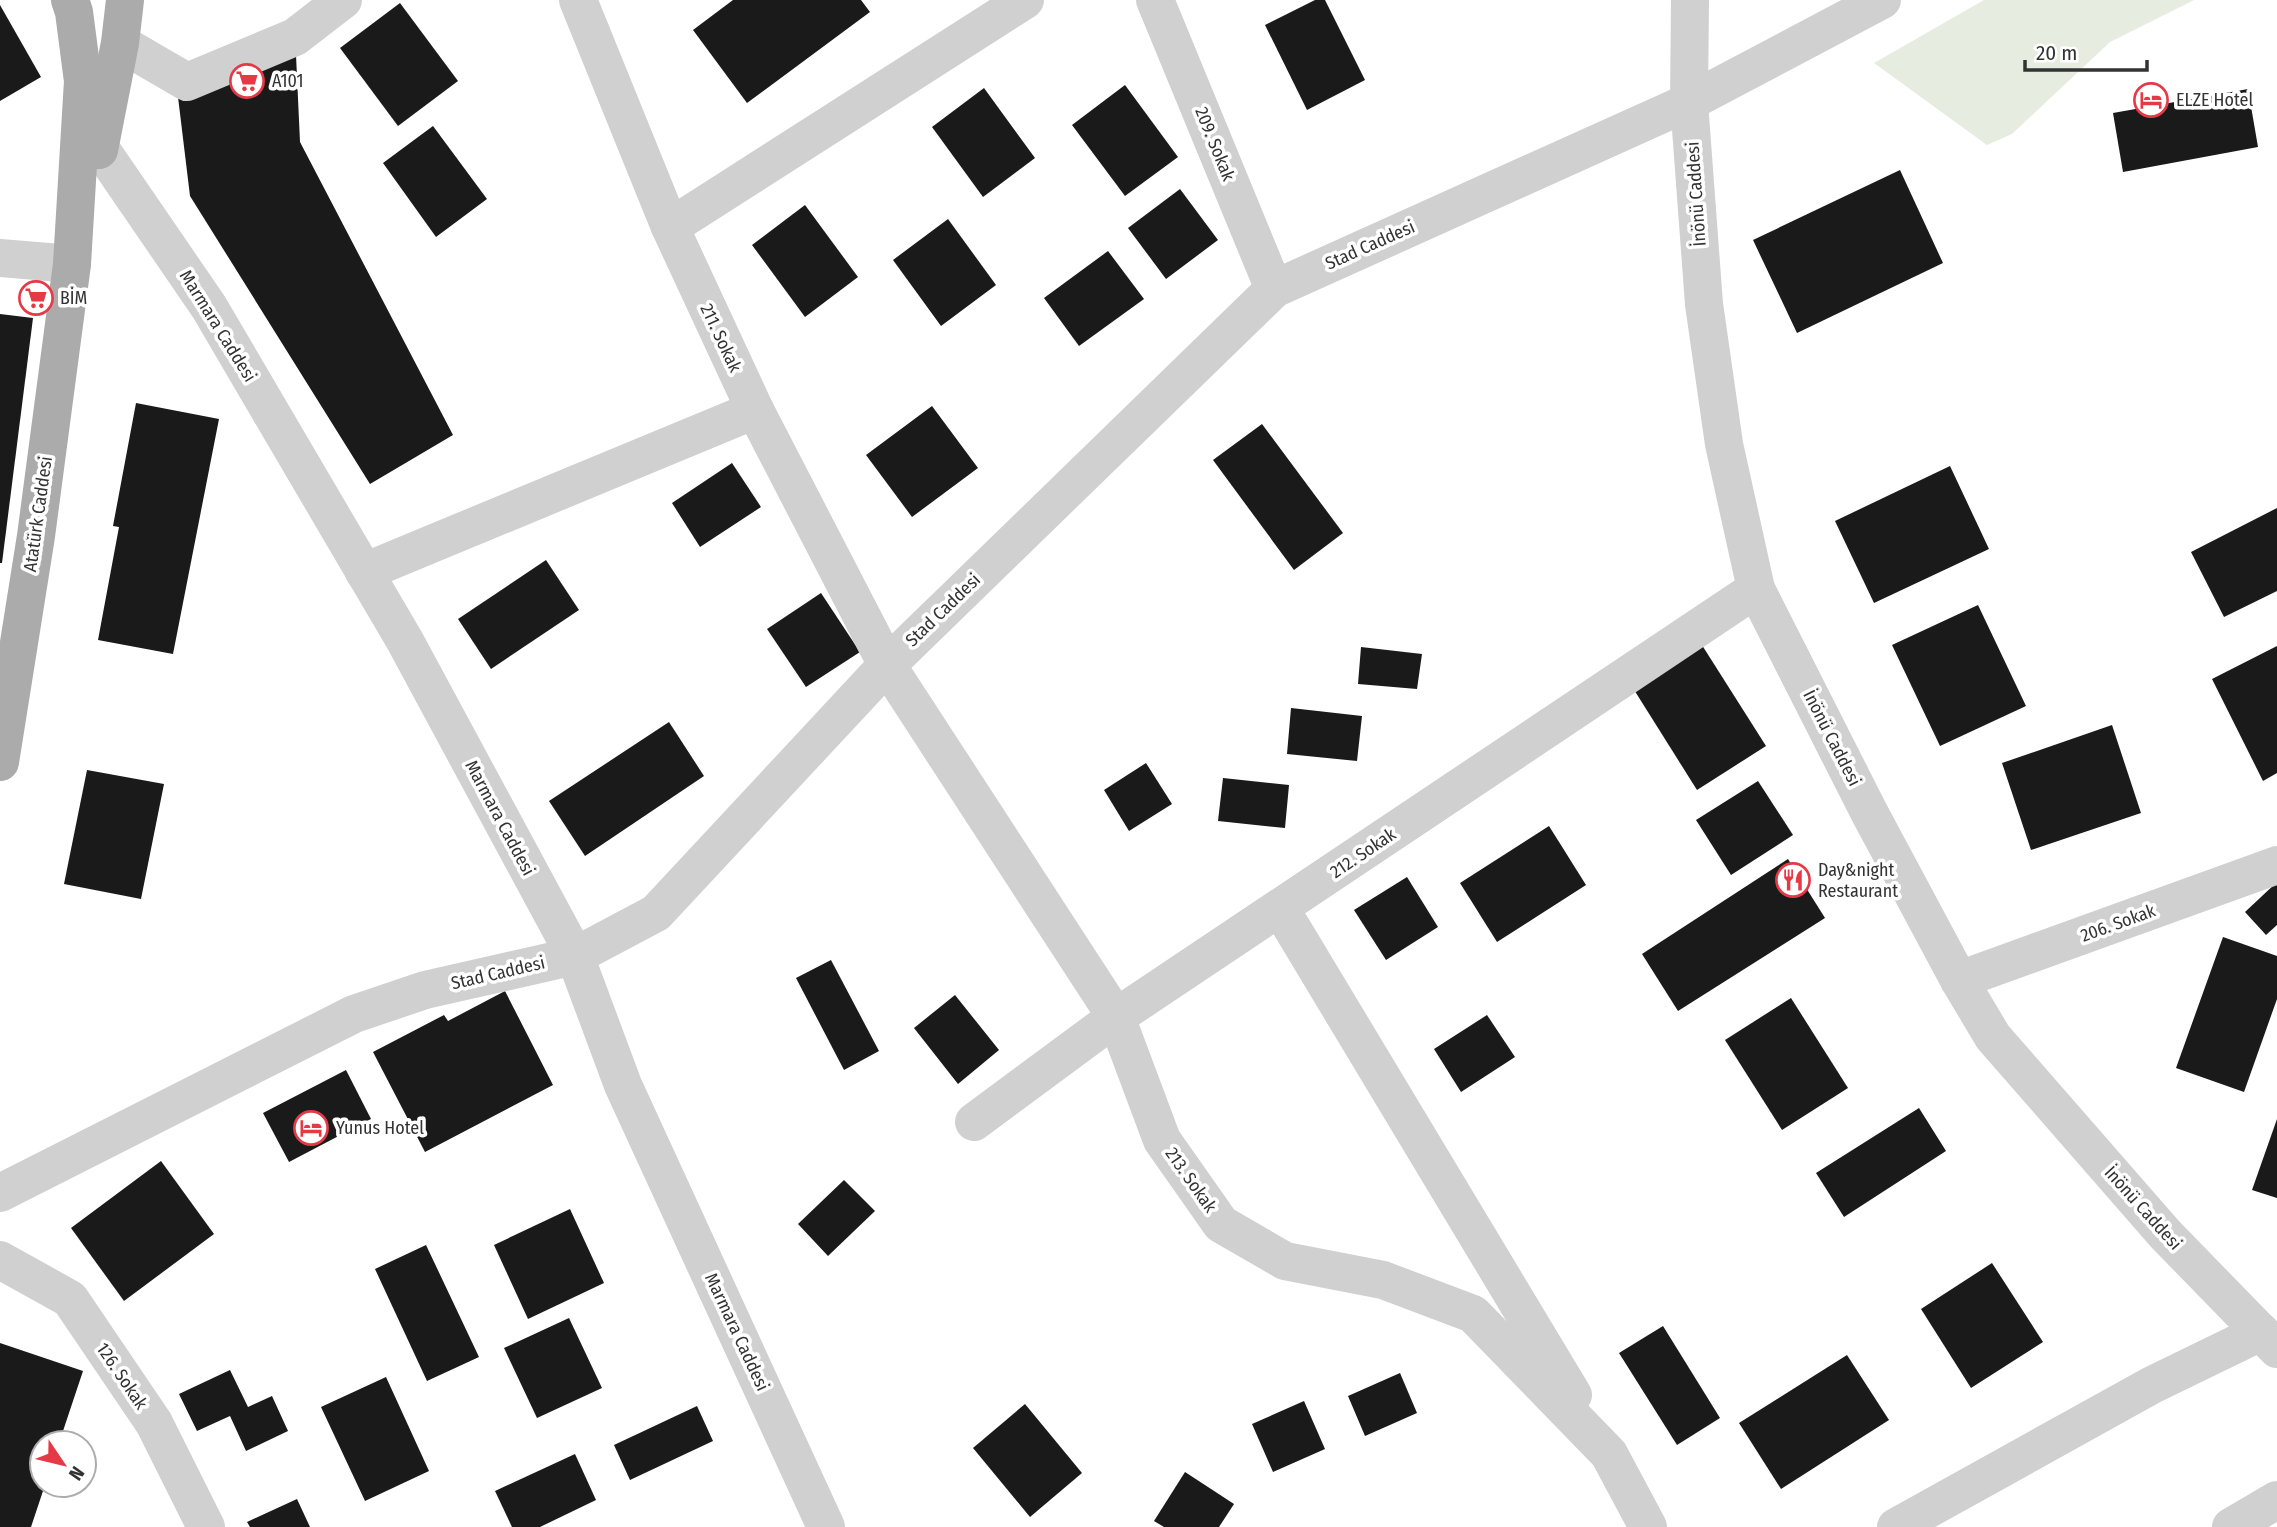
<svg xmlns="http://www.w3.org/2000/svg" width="2277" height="1527" font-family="'Fira Sans Condensed',sans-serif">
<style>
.green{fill:#e6ecdf}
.building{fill:#1a1a1a}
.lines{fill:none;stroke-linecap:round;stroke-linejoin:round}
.minor{stroke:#d0d0d0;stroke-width:38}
.tertiary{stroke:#d0d0d0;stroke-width:38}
.primary{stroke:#ababab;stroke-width:38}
.labels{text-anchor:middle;stroke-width:7;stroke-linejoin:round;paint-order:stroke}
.poi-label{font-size:18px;fill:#333;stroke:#fff;text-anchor:start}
.street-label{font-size:18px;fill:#333;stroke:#fff}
</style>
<rect width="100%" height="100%" fill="#fff"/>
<polygon class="green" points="1984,0 2194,0 2110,42 2012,134 1987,145 1874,63"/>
<g class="building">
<polygon points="733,0 861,0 870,12 747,103 693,30"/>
<polygon points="1315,0 1325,0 1365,80 1307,110 1265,25"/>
<polygon points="400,3 458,81 398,126 340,48"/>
<polygon points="0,5 41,77 0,101"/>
<polygon points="296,55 300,142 453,435 370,484 190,196 178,97"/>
<polygon points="1125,85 1178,157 1125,196 1072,125"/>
<polygon points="984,88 1035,158 983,197 932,127"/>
<polygon points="2248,89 2258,147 2123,172 2113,113"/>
<polygon points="433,126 487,199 436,237 383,163"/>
<polygon points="1900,170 1943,263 1797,333 1753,240"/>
<polygon points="1180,189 1218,240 1166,279 1128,228"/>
<polygon points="805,205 858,277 805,317 752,245"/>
<polygon points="948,219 996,285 941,326 893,260"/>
<polygon points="1108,251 1144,299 1079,346 1044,298"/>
<polygon points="0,314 33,318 2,563 0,563"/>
<polygon points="136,403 219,419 173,654 98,640 119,527 113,526"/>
<polygon points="932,406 978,468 912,517 866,455"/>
<polygon points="1262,424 1343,533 1294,570 1213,460"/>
<polygon points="732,463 761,507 700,547 672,503"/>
<polygon points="1950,466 1989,549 1874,603 1835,521"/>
<polygon points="2277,508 2277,591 2224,617 2191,552"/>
<polygon points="546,560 579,610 491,669 458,619"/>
<polygon points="821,593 860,652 806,687 767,629"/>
<polygon points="1978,605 2026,706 1940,746 1892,645"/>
<polygon points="1700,642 1766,746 1697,790 1631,685"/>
<polygon points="2277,646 2277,773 2263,781 2212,679"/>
<polygon points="1361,647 1422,654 1417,689 1358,684"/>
<polygon points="1291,708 1362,716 1357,761 1287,754"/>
<polygon points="669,722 704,776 585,856 549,801"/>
<polygon points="2112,725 2141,813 2031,850 2002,763"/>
<polygon points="1146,763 1172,804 1129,831 1104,790"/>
<polygon points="87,770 164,784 141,899 64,884"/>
<polygon points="1223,778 1289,785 1285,828 1218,821"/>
<polygon points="1758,781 1793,835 1731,875 1696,820"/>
<polygon points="1549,826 1586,885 1497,942 1460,883"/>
<polygon points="1788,859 1825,918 1678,1011 1642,954"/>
<polygon points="1407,877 1438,927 1386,960 1354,910"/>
<polygon points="2277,882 2277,925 2266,935 2245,912"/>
<polygon points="2223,937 2277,956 2277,999 2244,1092 2176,1068"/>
<polygon points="831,960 879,1051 844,1070 796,978"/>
<polygon points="505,991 553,1085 425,1152 373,1052 444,1015 448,1021"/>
<polygon points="955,995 999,1050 958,1084 914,1028"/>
<polygon points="1791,998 1848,1088 1782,1130 1725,1040"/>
<polygon points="1487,1015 1515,1057 1461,1092 1434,1049"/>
<polygon points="346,1070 371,1119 289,1162 263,1113"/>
<polygon points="1919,1108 1946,1151 1844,1217 1816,1173"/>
<polygon points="2277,1119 2277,1198 2252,1190"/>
<polygon points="161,1161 214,1234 124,1301 71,1228"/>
<polygon points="844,1180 875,1211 828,1256 798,1224"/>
<polygon points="570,1209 604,1283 528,1319 494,1245"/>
<polygon points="426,1245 479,1357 427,1381 375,1269"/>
<polygon points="1992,1263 2043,1342 1971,1388 1921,1309"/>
<polygon points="569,1318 602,1388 537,1418 504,1348"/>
<polygon points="1663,1326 1720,1418 1677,1445 1619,1353"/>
<polygon points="0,1343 83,1371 59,1443 42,1443 42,1485 45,1485 31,1527 0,1527"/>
<polygon points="1847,1355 1889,1420 1781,1489 1739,1423"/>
<polygon points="230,1370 248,1407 272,1396 288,1431 246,1451 230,1416 197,1431 179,1394"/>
<polygon points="1400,1373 1417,1413 1365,1436 1348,1396"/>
<polygon points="386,1377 429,1471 365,1501 321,1407"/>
<polygon points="1304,1401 1325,1449 1273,1472 1252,1424"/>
<polygon points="1025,1404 1082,1473 1030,1517 973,1448"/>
<polygon points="697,1406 713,1441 630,1480 614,1445"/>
<polygon points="575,1454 596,1500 540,1527 512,1527 495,1491"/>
<polygon points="1185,1472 1234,1504 1219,1527 1164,1527 1154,1521"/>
<polygon points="297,1499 310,1527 250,1527 247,1522"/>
</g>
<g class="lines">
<g class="minor">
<polyline points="578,0 670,227 755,410 887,665 1116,1017 1162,1140 1221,1224 1285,1261 1383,1280 1473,1314 1609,1454 1648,1527"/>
<polyline points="1155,0 1274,289"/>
<polyline points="120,43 187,82 295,37 343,0"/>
<polyline points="670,227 1025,0"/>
<polyline points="0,258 72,264"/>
<polyline points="364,572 755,410"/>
<polyline points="1280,908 1573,1395"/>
<polyline points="1959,980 2277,865"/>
<polyline points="974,1122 1116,1017 1756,589"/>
<polyline points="0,1260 70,1299 154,1423 206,1527"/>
<polyline points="1896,1527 2152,1385 2261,1332"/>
</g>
<g class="tertiary">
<polyline points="1690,0 1689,102 1704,304 1724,444 1756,589 1869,812 1959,980 1993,1037 2165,1234 2277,1349"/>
<polyline points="100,148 209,307 405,641 575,956 623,1085 826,1527"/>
<polyline points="0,1193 354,1014 425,990 575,956 656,913 887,665 1274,289 1689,102 1882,0"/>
<polyline points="2231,1527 2277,1500"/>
</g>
<g class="primary">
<polyline points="99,150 120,43 125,0"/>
<polyline points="0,762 36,536 72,264 83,81 74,12 70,0"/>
</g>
</g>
<defs>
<g id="supermarket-ring" transform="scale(1.75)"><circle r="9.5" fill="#fff" stroke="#e63946" stroke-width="1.5"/><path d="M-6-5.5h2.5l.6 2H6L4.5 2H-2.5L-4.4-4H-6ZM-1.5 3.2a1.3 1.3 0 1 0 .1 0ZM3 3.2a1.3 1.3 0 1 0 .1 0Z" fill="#e63946"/></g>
<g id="hotel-ring" transform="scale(1.75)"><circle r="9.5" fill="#fff" stroke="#e63946" stroke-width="1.5"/><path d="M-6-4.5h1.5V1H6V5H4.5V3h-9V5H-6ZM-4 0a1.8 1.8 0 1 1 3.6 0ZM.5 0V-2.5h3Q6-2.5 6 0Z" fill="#e63946"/></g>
<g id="restaurant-ring" transform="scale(1.75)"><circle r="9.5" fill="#fff" stroke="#e63946" stroke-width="1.5"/><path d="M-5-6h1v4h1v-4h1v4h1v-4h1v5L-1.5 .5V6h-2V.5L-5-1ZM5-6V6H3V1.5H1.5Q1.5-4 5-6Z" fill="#e63946"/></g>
</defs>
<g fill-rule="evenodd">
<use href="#supermarket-ring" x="247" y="81"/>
<use href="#hotel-ring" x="2151" y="100"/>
<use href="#supermarket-ring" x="36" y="298"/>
<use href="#restaurant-ring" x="1793" y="880"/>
<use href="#hotel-ring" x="311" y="1128"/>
</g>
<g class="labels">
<g class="poi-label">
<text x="272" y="87">A101</text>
<text x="2176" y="106">ELZE Hotel</text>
<text x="60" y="304">BİM</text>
<text x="1818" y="876">Day&amp;night<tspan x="1818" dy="21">Restaurant</tspan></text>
<text x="336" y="1134">Yunus Hotel</text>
</g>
<g class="street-label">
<text transform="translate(1215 144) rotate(68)" y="6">209. Sokak</text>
<text transform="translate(1696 194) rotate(-94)" y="6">İnönü Caddesi</text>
<text transform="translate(1370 245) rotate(-24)" y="6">Stad Caddesi</text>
<text transform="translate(218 326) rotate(58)" y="6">Marmara Caddesi</text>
<text transform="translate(721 338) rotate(65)" y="6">211. Sokak</text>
<text transform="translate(38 514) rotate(-82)" y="6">Atatürk Caddesi</text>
<text transform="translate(943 610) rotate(-44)" y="6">Stad Caddesi</text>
<text transform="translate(1832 738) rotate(63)" y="6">İnönü Caddesi</text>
<text transform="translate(500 818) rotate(62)" y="6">Marmara Caddesi</text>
<text transform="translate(1363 853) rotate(-34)" y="6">212. Sokak</text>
<text transform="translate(2118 923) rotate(-20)" y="6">206. Sokak</text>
<text transform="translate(498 973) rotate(-13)" y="6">Stad Caddesi</text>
<text transform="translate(1191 1180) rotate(55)" y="6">213. Sokak</text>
<text transform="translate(2143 1208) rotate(48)" y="6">İnönü Caddesi</text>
<text transform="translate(737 1332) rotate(65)" y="6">Marmara Caddesi</text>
<text transform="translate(122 1376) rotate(56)" y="6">126. Sokak</text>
</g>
</g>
<g transform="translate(63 1464) rotate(125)"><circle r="33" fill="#ffffff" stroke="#adadad" stroke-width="2"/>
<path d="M0-5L12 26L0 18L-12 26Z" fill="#e63946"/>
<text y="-10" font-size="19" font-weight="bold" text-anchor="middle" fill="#333333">N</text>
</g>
<path d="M2025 60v10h122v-10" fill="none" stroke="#333333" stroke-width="3.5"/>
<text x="2036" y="60" font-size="21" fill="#333333" stroke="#ffffff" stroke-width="5" paint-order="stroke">20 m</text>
</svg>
